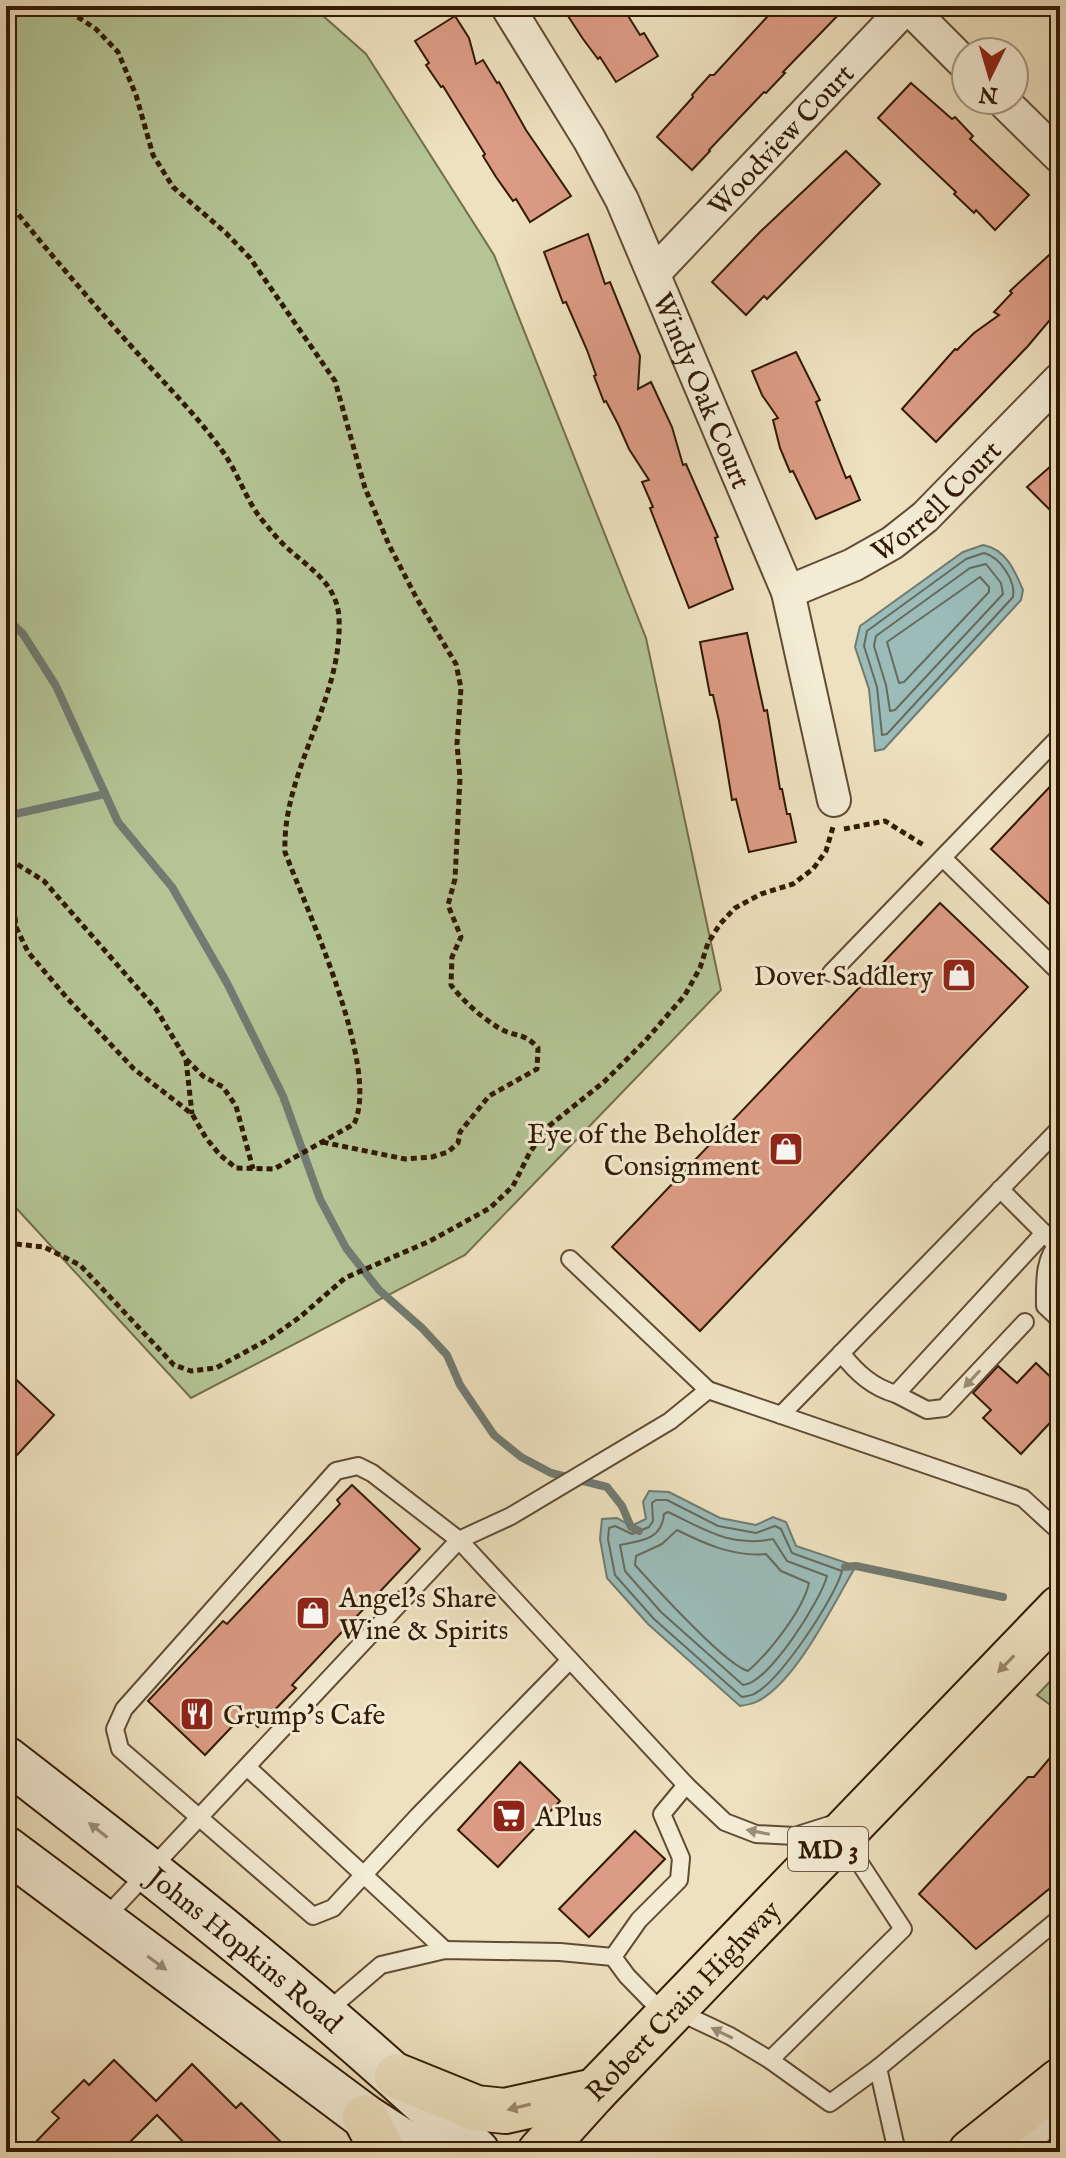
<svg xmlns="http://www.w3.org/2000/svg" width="1066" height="2158" font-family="'IM FELL English',serif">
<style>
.green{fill:#b4c495;stroke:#726f4c;stroke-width:2}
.water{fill:#9bbcb9;stroke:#717b71;stroke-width:2}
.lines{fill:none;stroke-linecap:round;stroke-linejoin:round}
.shore{stroke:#666b5e;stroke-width:2}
.stream{stroke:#717b71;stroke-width:8}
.building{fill:#dc9b85;stroke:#311a04;stroke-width:2}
.lane-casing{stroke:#604c33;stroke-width:20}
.street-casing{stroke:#604c33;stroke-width:36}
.secondary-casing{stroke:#311a04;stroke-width:48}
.highway-casing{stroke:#311a04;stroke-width:48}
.path{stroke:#311a04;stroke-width:5;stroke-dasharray:6 4;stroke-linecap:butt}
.lane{stroke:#f4ecd5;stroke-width:16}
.street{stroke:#f4ecd5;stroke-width:32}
.secondary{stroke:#f4ecd5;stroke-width:44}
.highway{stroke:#eee1bf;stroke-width:44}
.oneway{fill:#9c8e77}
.oneway2{fill:#99876b}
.labels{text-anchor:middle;stroke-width:6;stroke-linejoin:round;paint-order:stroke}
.shield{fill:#f4ecd5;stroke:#6c5943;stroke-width:2}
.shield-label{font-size:26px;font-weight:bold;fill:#311a04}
.street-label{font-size:28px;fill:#311a04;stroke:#f4ecd5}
.poi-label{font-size:28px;fill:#311a04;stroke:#f4ecd5;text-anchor:start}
</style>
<rect width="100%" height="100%" fill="#eee1bf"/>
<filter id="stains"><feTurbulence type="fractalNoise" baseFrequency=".0025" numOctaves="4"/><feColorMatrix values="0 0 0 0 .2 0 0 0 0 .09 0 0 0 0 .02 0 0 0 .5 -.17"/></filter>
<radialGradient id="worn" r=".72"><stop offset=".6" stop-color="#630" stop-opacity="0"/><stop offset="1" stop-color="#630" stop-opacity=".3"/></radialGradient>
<g class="green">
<polygon points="6,6 312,6 366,54 494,255 646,638 721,990 465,1255 191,1398 6,1197"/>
<polygon points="1060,1671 1060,1712 1037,1695"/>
</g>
<g class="water">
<path d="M983,545C1006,549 1015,571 1023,590L1021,600L884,749L875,751L869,689L855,647L860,626L963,552Z"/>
<path d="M649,1491L669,1492L720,1518L756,1525L773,1517L786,1522L796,1546L856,1566C833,1604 797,1681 758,1701C753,1704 746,1705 740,1706L648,1624L607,1578L600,1539L602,1519L617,1518L631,1526L646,1519L643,1502Z"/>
</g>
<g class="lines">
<g class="shore">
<path d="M984,553C1000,557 1016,581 1013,597L887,734L882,735L877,687L864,646L867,631L966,559Z"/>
<polygon points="986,564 1001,583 1003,594 895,710 890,711 886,685 874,646 876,636 970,568"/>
<polygon points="980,577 989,587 989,592 904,682 899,683 887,642"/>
<path d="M656,1500H667L718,1526L756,1533L775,1526L781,1529L792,1553L842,1571C835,1598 780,1681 754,1694C751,1696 745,1696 742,1697L654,1619L615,1575L608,1539L609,1528L615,1526L632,1534L649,1527L653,1521L652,1503Z"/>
<path d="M668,1512C704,1529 731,1548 773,1539L787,1561L827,1576C821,1600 768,1684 743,1685L661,1612L625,1571L620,1545C640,1541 662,1540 664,1514Z"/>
<path d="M677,1530C705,1544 734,1557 766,1554L781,1571L809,1583C803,1610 769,1653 748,1671C726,1665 654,1586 635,1565L636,1556L662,1544Z"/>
</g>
<g class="stream">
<polyline points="6,618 23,634 56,686 118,822 172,887 227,983 283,1096 320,1199 346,1248 379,1290 422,1328 447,1355 460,1385 494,1435 521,1457 551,1473 607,1487 622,1506 631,1527 639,1531"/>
<polyline points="6,816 105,794"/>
<polyline points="845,1567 856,1566 1003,1597"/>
</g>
</g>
<g class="building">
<polygon points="567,6 622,6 640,35 644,33 658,56 616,82 600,57 598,59 583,39 568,16 572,13"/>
<polygon points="777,6 847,6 783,72 785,73 766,93 764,92 709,150 710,151 692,170 657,137 693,97 692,95 710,75 714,75"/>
<polygon points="455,16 469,38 476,64 483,60 497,83 499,82 526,130 571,196 530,222 516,199 513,201 496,177 483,156 485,154 443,86 441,87 426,65 429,63 415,41"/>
<polygon points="911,83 952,119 955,117 973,136 970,139 1029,195 995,230 976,210 974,213 954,194 956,192 878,118"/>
<polygon points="846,151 880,184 767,299 764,296 746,315 712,282 760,232"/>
<polygon points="588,234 605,284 610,282 640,356 638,389 651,382 672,427 683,465 686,464 718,537 715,538 733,589 689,608 650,508 653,507 642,482 649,480 629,449 618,424 606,401 604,402 594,376 596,375 587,350 566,302 563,303 544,252"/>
<polygon points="1060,245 1060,308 1028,346 936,442 902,409 955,349 957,350 974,333 999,315 994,312 1012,293 1010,291"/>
<polygon points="796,352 820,400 816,402 846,478 850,476 860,500 816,519 793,471 790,472 780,448 773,420 778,418 762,395 752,371"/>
<polygon points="1060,458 1060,520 1027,487"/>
<polygon points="747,633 764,711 767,710 780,789 782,789 787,814 790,814 796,842 749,852 736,799 732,800 719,721 713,695 710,695 700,642"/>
<polygon points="1060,776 1060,914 991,849"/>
<polygon points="940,903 1028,987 700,1331 612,1247"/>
<polygon points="1036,1363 1060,1386 1060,1412 1021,1454 983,1418 991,1410 973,1393 998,1366 1017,1383"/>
<polygon points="6,1370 54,1415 6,1467"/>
<polygon points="352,1485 420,1549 292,1685 296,1688 258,1727 244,1714 205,1755 148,1701 223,1621 227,1624 340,1504 337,1500"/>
<polygon points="1060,1746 1060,1880 976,1949 919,1894 1028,1777 1034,1777"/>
<polygon points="520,1762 560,1801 498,1867 458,1830"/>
<polygon points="635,1831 665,1859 589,1937 559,1909"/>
<polygon points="114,2060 156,2101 192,2064 236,2108 241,2103 280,2141 270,2152 193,2152 157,2115 120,2152 26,2152 59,2118 52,2112 84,2080 89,2085"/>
</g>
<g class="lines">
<g class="lane-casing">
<g id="lane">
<polyline points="943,858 1060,973"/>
<polyline points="831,973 1060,736"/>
<polyline points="1000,1189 1052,1241"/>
<path d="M1060,1242C1043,1258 1045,1284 1045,1306L1060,1320"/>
<polyline points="570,1259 708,1390 1023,1498 1060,1532"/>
<path d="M841,1353C857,1373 872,1387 896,1394L1044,1233"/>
<polyline points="896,1394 927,1410 944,1408 1025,1322"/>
<polyline points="781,1415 1060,1128"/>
<polyline points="570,1660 418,1816 333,1908 313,1916 120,1749 115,1729 124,1709 336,1471 358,1466 372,1473 459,1540 511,1516 670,1421 708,1390"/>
<polyline points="247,1767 445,1950"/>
<polyline points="103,1920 459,1540 686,1785 725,1822 756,1834 795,1836 836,1823"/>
<polyline points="677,2011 730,2036 770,2060 830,2103 878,2068"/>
<polyline points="326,2012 381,1965 445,1950 560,1952 613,1957"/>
<polyline points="664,2014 627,1976 613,1957 639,1920 679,1880 681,1858 662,1814 686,1785"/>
<polyline points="770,2060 903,1929 842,1836"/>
<polyline points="897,2152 878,2068 1060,1918"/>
</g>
</g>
<g class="street-casing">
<g id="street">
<path id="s1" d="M507,6L589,139L622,200L788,592L834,800"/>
<polyline points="907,6 966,65"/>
<polyline points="1002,100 1060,157"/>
<path id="s2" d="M654,273L907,6"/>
<path id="s3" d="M788,592L853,565L892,543L925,517L1060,379"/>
<polyline points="1013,2152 1060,2106"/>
</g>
</g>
<g class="secondary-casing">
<g id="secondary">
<path id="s4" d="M6,1759C168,1884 329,2011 477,2152"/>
<polyline points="6,1849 365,2117 419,2152"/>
</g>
</g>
<g class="highway-casing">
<g id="highway">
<polyline points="397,2076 476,2108 505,2111 595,2091"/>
<polyline points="365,2117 383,2152"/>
<path id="s5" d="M540,2152L595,2091L1060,1608"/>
<polyline points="971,2152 1060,2081"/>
</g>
</g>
<g class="path">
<path d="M61,6L96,29L118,52L136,95L153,155L173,187L226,233L250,258L335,381L365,488L389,545L417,599L456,664L461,688L457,744L460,778L455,879L448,905L461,937L452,957L451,985C463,1001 482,1018 499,1028C515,1038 523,1031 538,1048L537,1069L489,1096L460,1132L458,1143L448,1152L432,1157L405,1159L322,1142"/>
<path d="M6,199C49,253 94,305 140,356C168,387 199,418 223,452C238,473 246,500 262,520C269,528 275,536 282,543C305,566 337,581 339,618C343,700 282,770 285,852C307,911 381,1068 354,1124L274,1169L236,1168L220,1155L206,1138L192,1114L134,1069L67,998L28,952L16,927L9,859L6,857"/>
<polyline points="844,829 885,821 925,846"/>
<polyline points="9,859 44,881 156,1009 186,1059 203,1076 223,1087 236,1106 253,1169"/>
<polyline points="186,1060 192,1114"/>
<polyline points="6,1243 44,1247 80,1265 174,1365 191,1371 216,1368 269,1339 300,1317 345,1278 430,1241 490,1208 513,1186 530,1152 549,1126 605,1081 645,1041 685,995 700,968 708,943 720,924 735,908 761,894 793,884 813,869 826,851 833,827"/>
</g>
<use href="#lane" class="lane"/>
<use href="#street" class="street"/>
<use href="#secondary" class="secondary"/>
<use href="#highway" class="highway"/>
</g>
<defs><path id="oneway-solid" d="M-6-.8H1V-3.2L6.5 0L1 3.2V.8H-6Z" transform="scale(2)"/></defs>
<g class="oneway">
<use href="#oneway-solid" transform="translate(972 1379) rotate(133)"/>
<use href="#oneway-solid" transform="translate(98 1830) rotate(-142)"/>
<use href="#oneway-solid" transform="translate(758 1832) rotate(-169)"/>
<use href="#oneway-solid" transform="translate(157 1963) rotate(36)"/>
<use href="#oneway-solid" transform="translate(722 2033) rotate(-154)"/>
</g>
<g class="oneway2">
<use href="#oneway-solid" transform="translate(1006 1664) rotate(134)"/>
<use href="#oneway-solid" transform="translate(519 2107) rotate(166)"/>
</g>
<defs>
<g id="shop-square" transform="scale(1.8)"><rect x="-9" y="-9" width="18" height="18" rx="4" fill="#8f2418" stroke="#f4ecd5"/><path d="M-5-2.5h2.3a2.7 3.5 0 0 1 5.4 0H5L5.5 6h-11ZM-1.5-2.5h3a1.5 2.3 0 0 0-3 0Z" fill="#fff"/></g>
<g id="restaurant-square" transform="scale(1.8)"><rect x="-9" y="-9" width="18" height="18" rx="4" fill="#8f2418" stroke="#f4ecd5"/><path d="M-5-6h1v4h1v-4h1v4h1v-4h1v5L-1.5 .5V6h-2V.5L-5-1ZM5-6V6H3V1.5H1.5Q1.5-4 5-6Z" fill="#fff"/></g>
<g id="supermarket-square" transform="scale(1.8)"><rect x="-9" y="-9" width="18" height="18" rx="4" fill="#8f2418" stroke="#f4ecd5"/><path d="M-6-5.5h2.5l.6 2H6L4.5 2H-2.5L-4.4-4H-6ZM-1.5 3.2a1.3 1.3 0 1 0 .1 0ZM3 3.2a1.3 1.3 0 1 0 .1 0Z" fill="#fff"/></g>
</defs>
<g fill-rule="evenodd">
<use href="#shop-square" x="959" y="975"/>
<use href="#shop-square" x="786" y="1149"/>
<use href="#shop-square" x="313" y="1613"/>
<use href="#restaurant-square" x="197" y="1714"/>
<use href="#supermarket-square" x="509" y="1816"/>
</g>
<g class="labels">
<rect class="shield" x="788" y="1827" width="80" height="44" rx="6"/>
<g class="shield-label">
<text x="828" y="1858">MD 3</text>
</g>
<g class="street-label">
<text dy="10" stroke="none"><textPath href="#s2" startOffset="184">Woodview Court</textPath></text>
<text dy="10" stroke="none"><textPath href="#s1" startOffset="432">Windy Oak Court</textPath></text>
<text dy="10" stroke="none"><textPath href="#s3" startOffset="176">Worrell Court</textPath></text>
<text dy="10" stroke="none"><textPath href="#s4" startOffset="306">Johns Hopkins Road</textPath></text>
<text dy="10" stroke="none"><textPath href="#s5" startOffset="208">Robert Crain Highway</textPath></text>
</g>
<g class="poi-label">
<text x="933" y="985" text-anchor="end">Dover Saddlery</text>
<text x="760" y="1143" text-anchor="end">Eye of the Beholder<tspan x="760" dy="32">Consignment</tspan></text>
<text x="339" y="1607">Angel's Share<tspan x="339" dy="32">Wine &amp; Spirits</tspan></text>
<text x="223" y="1724">Grump's Cafe</text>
<text x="535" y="1826">APlus</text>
</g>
</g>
<rect width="1066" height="2158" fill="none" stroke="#eee1bf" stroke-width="32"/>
<rect x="8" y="8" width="1050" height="2142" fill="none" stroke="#311a04" stroke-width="4"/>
<rect x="16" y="16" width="1034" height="2126" fill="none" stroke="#311a04" stroke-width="2"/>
<g transform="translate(990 76) rotate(185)"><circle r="38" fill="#f4ecd5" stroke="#a69881" stroke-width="2"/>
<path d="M0-6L14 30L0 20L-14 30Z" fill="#8f2418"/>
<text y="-12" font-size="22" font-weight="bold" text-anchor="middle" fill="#311a04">N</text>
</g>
<rect width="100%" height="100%" filter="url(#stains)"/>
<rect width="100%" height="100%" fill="url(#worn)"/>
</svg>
